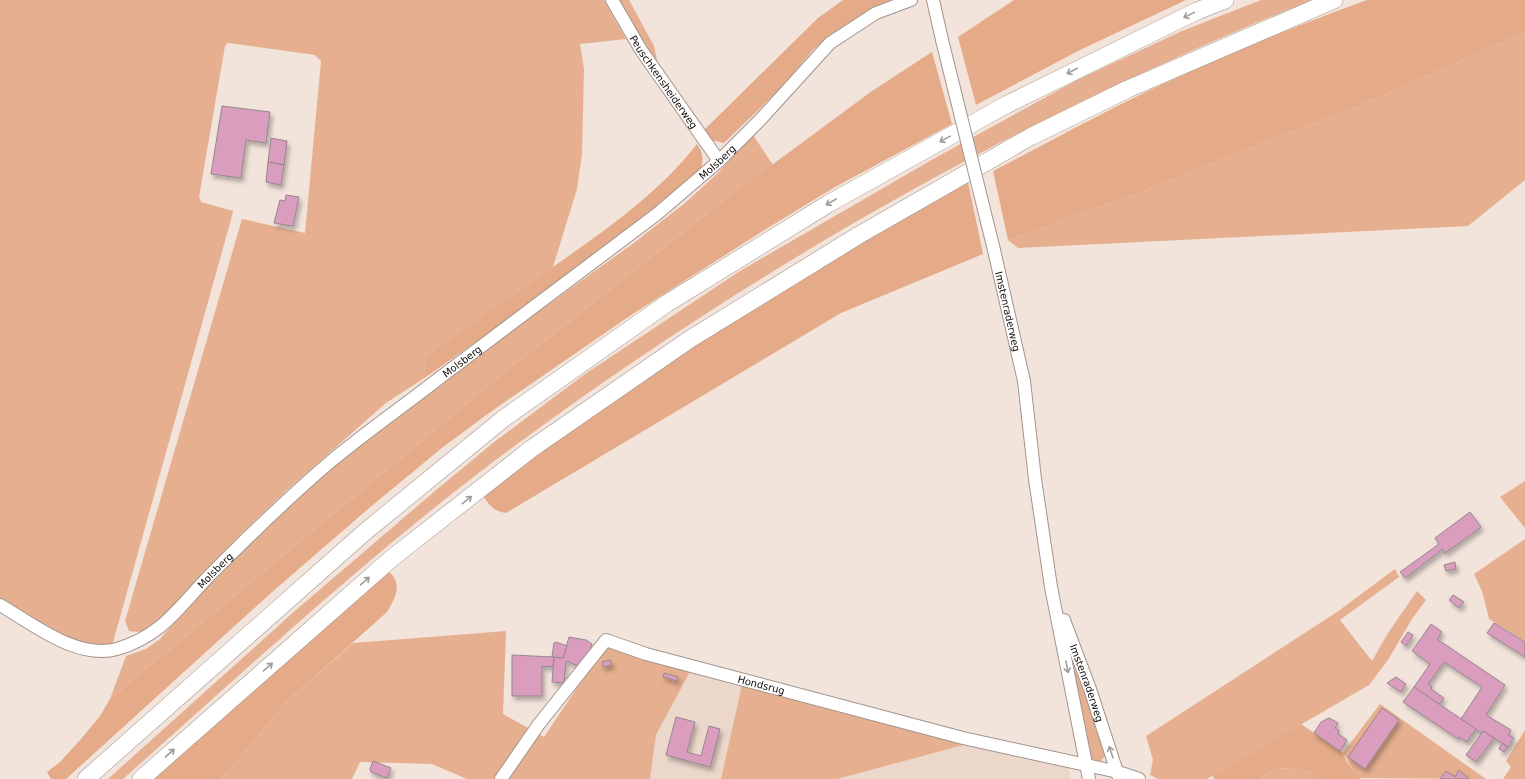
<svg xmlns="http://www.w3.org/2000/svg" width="1525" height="779" font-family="'DejaVu Sans',sans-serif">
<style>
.built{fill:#ecd7cb}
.green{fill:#e6af8f}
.forest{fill:#e5aa87}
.building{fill:#da9dbd;stroke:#94878d;filter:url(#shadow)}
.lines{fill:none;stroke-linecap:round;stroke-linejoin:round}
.minor-casing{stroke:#a1948d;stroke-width:14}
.highway-casing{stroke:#a1948d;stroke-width:18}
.minor{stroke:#fff;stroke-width:12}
.highway{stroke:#fff;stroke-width:17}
.minor-bridge-casing{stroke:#a1948d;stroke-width:14;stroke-linecap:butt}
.minor-bridge{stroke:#fff;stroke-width:12}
.oneway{stroke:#9f9d9c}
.labels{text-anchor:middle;stroke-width:3;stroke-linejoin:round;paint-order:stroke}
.street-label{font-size:10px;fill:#0f0b08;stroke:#fff}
</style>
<defs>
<filter id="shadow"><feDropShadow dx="2.5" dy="4" stdDeviation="2" flood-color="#0004"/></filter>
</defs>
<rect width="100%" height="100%" fill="#f2e4db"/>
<polygon class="built" points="693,666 1068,766 1071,779 650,779 656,735"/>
<g class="green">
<polygon points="0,0 604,0 626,39 580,44 584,69 582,154 577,189 553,267 426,356 423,379 386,403 286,491 239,536 178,604 151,627 139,632 129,631 125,621 242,219 305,233 321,61 315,55 228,43 225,46 199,197 201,202 233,211 232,216 112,646 73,643 0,600"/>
<polygon points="617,0 629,0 654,46 659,69"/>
<path d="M1261,0H1312C1024,115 754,268 505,453C371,553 248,668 123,779H108L296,610L435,491L493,443L585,374L740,271L935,158L1077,80L1182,31Z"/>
<polygon points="1525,32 1525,180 1468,226 1018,248 1008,240 1146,190 1279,136 1347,111"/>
<polygon points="753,135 773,165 731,195 504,373 110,699 126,656 146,649 160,639 196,596 324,472 445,379 635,242 685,203 718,173"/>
<polygon points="1525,481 1525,528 1500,497"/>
<polygon points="1525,539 1525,641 1489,619 1482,591 1474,574"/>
<polygon points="1395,569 1399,577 1340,620 1372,661 1388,633 1417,591 1426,600 1412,619 1388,660 1369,685 1207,779 1158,779 1150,775 1153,760 1146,736 1337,612"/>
<polygon points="506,631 503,714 544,737 607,643 693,666 656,735 650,779 467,779 432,764 360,762 352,779 220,779 237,761 285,703 353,643"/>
<polygon points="1075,670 1090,706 1107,754 1100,762 1096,762 1090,757 1073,671"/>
<polygon points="742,685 967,744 837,779 721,779"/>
<polygon points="1380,704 1486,779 1358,778 1343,753"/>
<polygon points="1525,730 1525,779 1503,779 1511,767 1506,761"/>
<polygon points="1294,768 1310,772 1317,779 1260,779 1275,769"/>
</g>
<g class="forest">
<polygon points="843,0 894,0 831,34 813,50 780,89 724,143 711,140 702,132 818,18"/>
<polygon points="1014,0 1186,0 1080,50 976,105 958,37"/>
<path d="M1367,0H1525V32L1347,111L1279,136L1146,190L1008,240L993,171C1053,140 1112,107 1174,79C1237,50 1301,24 1367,0Z"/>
<polygon points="932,52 952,124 835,187 766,229 631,315 496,408 443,447 368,509 271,593 66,779 51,779 47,772 60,762 81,739 100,716 110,699 504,373 731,195 872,91"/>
<path d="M697,144C705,155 703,163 699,175L522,310L423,379L426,356C467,327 509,298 550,269C603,232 657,195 697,144Z"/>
<path d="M968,182L983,254L841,313L506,513C493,511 489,505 482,494L629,385L805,274Z"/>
<path d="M388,571C403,583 396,597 387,612L285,703L237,761L220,779H154Z"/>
<polygon points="1301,724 1343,753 1347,762 1360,779 1317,779 1310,772 1294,768 1275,769 1260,779 1215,779 1212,776"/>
</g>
<g class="building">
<polygon points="222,106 270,112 266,143 246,140 241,178 211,174"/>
<polygon points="271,138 287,141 284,165 268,162"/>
<polygon points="268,162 284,165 281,185 266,182"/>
<polygon points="286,195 299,197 293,226 274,223 280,200 285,201"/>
<polygon points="1470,512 1481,527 1445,553 1443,549 1405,578 1400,572 1439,544 1435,538"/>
<polygon points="1455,562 1456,569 1446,571 1444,565"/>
<polygon points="1453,595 1464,602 1459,608 1449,600"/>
<polygon points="1494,623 1525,642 1525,657 1487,633"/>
<polygon points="1431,624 1442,632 1437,639 1505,685 1486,715 1511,730 1508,735 1514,738 1508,747 1483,731 1481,733 1461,719 1482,687 1444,662 1428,684 1432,687 1431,689 1444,698 1439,705 1414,687 1430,664 1412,651"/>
<polygon points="1408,632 1413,635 1406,646 1401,642"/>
<polygon points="569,637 586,640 592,644 590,649 592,650 579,666 566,661 564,683 552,682 554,657 563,658"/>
<polygon points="556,642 567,646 563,658 552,657 554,643"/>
<polygon points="512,655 554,657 553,667 542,666 542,696 512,696"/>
<polygon points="610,660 612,665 603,667 602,662"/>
<polygon points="664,673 678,677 677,681 663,677"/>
<polygon points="1396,677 1406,684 1401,692 1387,683"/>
<polygon points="1414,687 1476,729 1467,742 1459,737 1458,739 1403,702"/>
<polygon points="1382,708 1399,720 1365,769 1348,757"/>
<polygon points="676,717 695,722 687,752 701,756 709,726 720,729 710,767 666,755"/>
<polygon points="1329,718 1338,723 1335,728 1339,731 1338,734 1347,740 1340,751 1314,733 1321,722"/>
<polygon points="1483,731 1494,738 1476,762 1466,755"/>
<polygon points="1502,743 1507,747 1504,752 1499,749"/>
<polygon points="373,761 391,768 387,778 371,772 370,769"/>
<polygon points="1459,770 1469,779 1440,779 1446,771 1455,777"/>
</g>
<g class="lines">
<g class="minor-casing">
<g id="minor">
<path id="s1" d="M612,0L641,50L719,161"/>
<polyline points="933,0 942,40"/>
<path id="s2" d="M994,250L1024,381L1035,479L1051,587L1089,779"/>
<path id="s3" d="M0,605C33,624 77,660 117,649C165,635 181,603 215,570C252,533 290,496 330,462C366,432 405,405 442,376C514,322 586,268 657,214L719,161L760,120L830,43L876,13L911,0"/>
<path id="s4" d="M1064,620L1090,689L1119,778"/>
<path id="s5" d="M501,779L539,724L606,640L646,654L963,738L1118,772L1139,779"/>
</g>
</g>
<g class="highway-casing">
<g id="highway">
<polyline points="86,779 366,531 503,419 666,304 828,204 1004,106 1197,11 1225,0"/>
<polyline points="141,779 392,558 531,449 690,339 859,235 1030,137 1128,89 1334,0"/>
</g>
</g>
<use href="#minor" class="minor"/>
<use href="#highway" class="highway"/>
<g class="minor-bridge-casing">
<polyline id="minor-bridge" points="942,40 994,250"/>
</g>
<use href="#minor-bridge" class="minor-bridge"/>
</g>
<defs><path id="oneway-shaft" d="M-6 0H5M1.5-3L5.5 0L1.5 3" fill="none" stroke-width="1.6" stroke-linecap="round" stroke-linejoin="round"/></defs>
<g class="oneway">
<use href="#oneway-shaft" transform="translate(1189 15) rotate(154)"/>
<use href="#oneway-shaft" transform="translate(1072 71) rotate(153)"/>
<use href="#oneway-shaft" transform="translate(945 139) rotate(151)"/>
<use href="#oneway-shaft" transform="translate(831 202) rotate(150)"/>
<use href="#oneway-shaft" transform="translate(467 500) rotate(-38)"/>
<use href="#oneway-shaft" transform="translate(365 581) rotate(-41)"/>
<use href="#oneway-shaft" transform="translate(268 667) rotate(-41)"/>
<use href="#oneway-shaft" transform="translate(1067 667) rotate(79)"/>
<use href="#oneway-shaft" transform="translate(1111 752) rotate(-109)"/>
<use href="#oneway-shaft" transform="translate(170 753) rotate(-41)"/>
</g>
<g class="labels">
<g class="street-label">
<text dy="4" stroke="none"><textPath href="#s1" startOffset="97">Peuschkensheiderweg</textPath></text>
<text dy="4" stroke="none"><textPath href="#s3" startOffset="904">Molsberg</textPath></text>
<text dy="4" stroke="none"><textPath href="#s2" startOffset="63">Imstenraderweg</textPath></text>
<text dy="4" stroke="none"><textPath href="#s3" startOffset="580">Molsberg</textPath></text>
<text dy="4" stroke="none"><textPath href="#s3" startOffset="256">Molsberg</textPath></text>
<text dy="4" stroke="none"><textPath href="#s4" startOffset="67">Imstenraderweg</textPath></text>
<text dy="4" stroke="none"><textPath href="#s5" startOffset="336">Hondsrug</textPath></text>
</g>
</g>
</svg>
